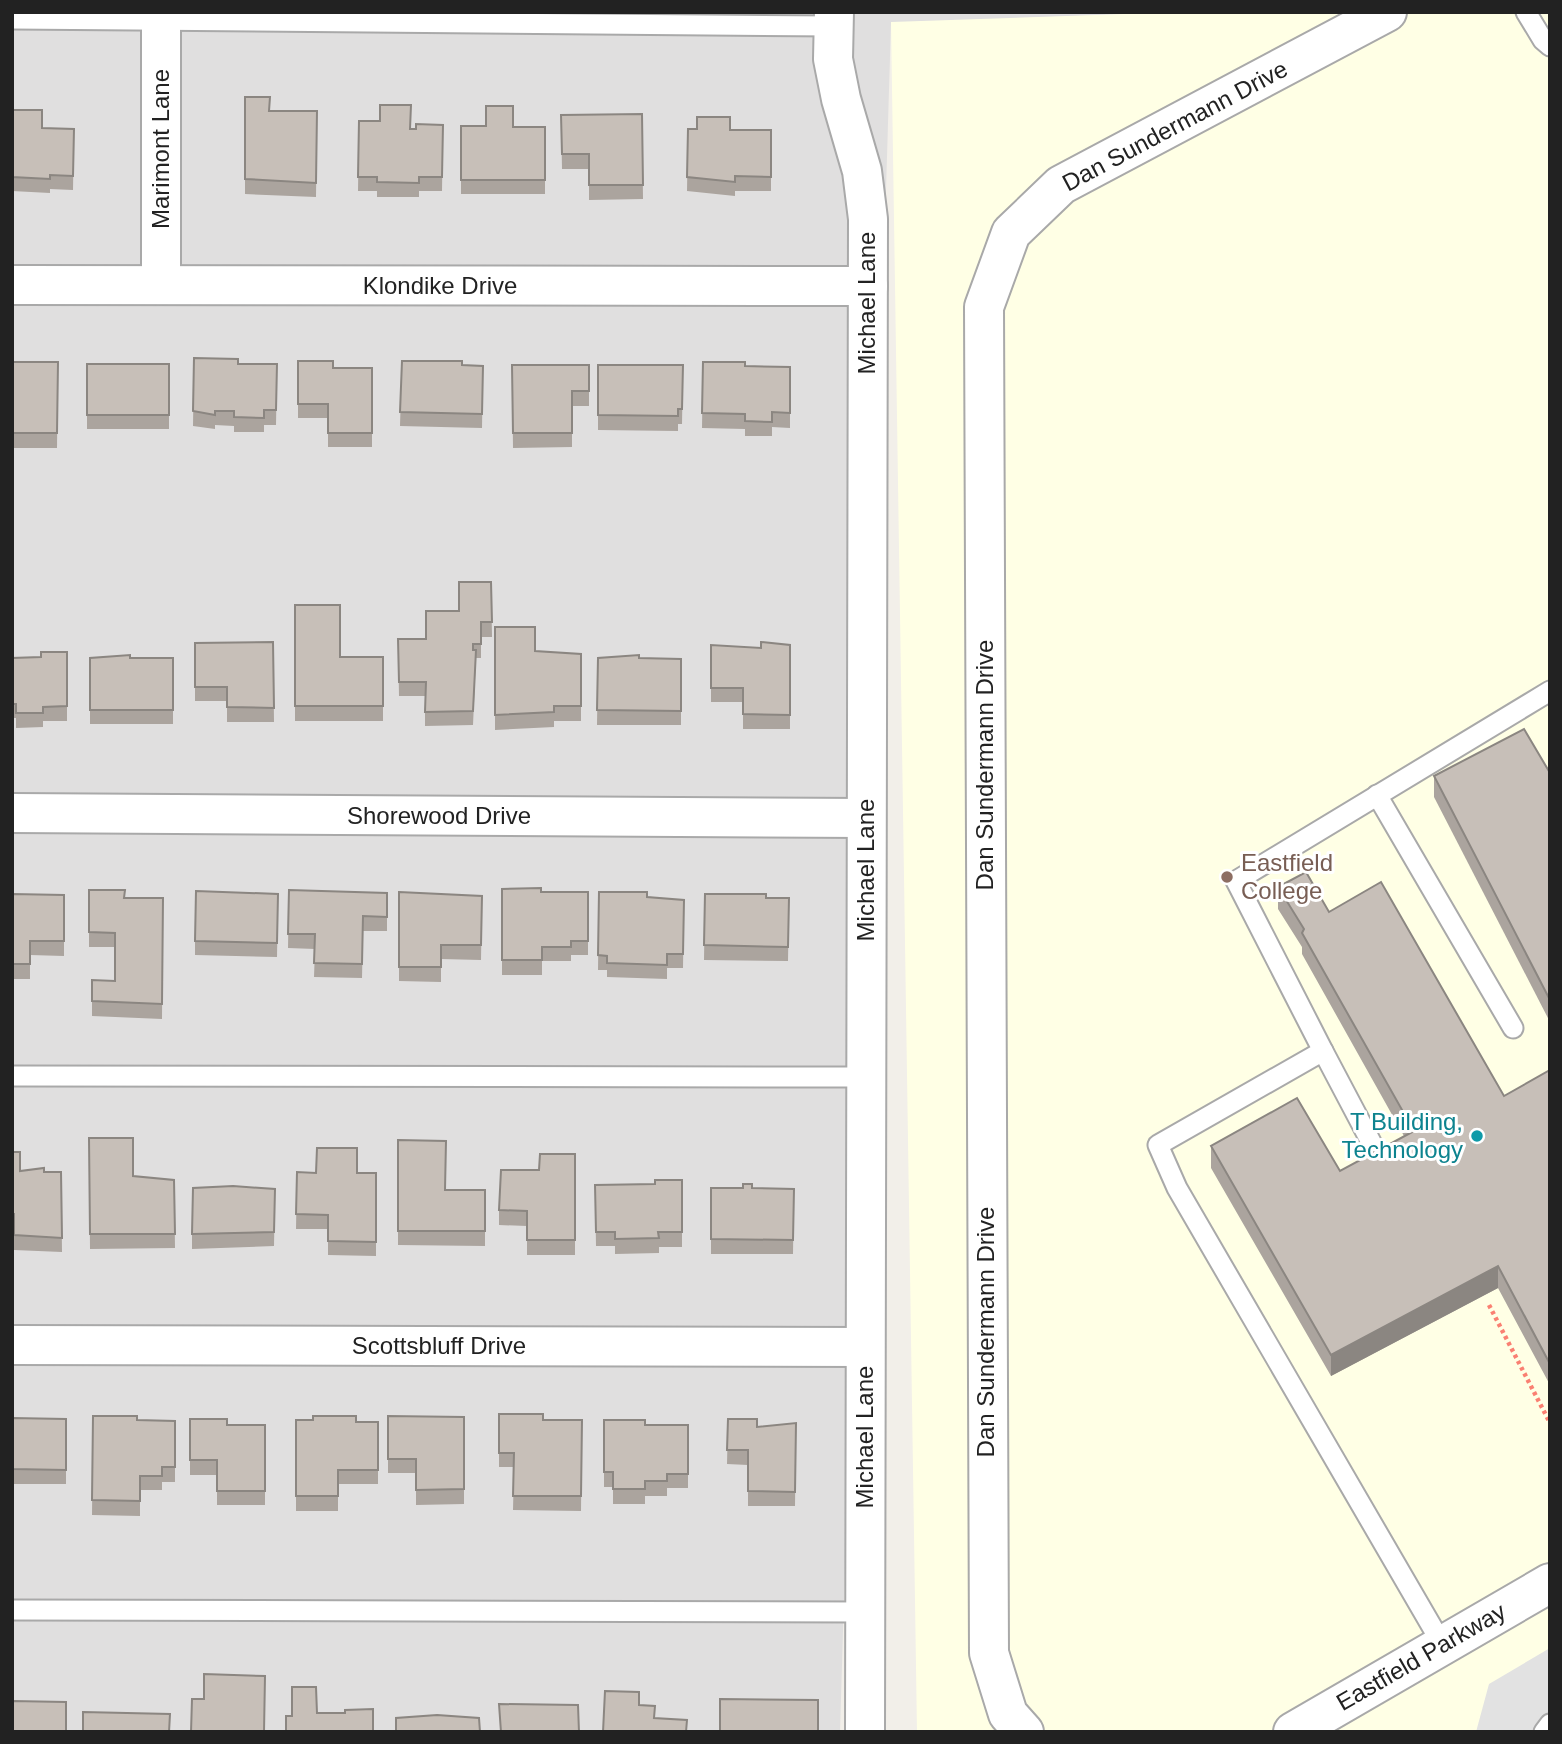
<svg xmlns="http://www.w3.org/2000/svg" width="1562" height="1744" font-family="Helvetica,sans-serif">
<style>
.residential{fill:#e0dfdf}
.education{fill:#ffffe5}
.parking{fill:#e2e2e2}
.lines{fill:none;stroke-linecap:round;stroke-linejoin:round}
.lane-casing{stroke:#a9a9a9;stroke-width:23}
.street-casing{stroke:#a9a9a9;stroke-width:42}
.path{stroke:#fa8072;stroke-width:4.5;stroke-dasharray:3.5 3.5;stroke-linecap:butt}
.lane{stroke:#fff;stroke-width:19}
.street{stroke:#fff;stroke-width:38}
.wall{fill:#aba49e}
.shaded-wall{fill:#8b8681}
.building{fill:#c7bfb8;stroke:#8b8681;stroke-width:2}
.education-dot{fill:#8d6e63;stroke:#fff;stroke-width:2.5}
.culture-dot{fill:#0f9aa8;stroke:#fff;stroke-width:2.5}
.labels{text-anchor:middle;stroke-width:6;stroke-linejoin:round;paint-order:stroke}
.street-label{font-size:24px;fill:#222;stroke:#fff}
.education-label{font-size:24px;fill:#785e54;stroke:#fff;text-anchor:start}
.culture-label{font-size:24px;fill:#0d838f;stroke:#fff;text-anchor:end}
</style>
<rect width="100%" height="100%" fill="#f2efe9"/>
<polygon class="residential" points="12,12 1183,12 891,23 840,1732 12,1732"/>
<polygon class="education" points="1183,12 1550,12 1550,1732 917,1732 891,22"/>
<polygon class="parking" points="1550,1648 1550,1732 1476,1732 1489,1684"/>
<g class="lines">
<g class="lane-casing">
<g id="lane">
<polyline points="1526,12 1543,40 1550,46"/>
<polyline points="12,19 834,26"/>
<polyline points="1377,795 1513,1028"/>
<polyline points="1323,1051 1371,1142"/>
<polyline points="12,1076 867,1077"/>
<polyline points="12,1610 865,1612"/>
<polyline points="1442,1644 1177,1188 1158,1145 1323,1051 1236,881 1550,691"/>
<polyline points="1544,1732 1550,1724"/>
</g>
</g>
<g class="street-casing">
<g id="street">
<polyline points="834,12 833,59 841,99 862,171 868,219 865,1732"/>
<polyline points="12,285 868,286"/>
<polyline points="161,285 161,12"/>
<polyline points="12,813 866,818"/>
<polyline points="12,1345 865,1347"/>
<polyline points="1024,1732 1008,1714 989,1653 984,307 1011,233 1061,185 1387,12"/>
<polyline points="1293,1732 1550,1583"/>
</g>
</g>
<polyline class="path" points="1489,1305 1550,1423"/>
<use href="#lane" class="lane"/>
<use href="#street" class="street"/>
</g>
<g class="wall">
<polygon points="245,97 270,111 317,111 316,197 245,194"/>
<polygon points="12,110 42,128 74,129 73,190 50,189 50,193 12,191"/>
<polygon points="642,114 643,199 589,200 589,169 562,169 561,115"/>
<polygon points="359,121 411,129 443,125 442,191 419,191 419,197 377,197 377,191 358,191"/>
<polygon points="461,126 545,127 545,194 461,194"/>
<polygon points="688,129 771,130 771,191 735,191 735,196 687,191"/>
<polygon points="194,358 238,364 277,364 276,425 264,425 264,432 234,432 234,426 215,425 215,429 193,426"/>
<polygon points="298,361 333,368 372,368 372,447 328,447 328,418 298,418"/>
<polygon points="402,361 483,366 482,428 400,426"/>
<polygon points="12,362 58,362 57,448 12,448"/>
<polygon points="703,362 745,366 790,367 790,428 772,427 772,436 745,436 745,429 702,428"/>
<rect x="87" y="364" width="82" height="65"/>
<polygon points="512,365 589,365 589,406 572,406 572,447 513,448"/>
<polygon points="598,365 683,365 682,424 678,424 678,431 598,430"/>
<polygon points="491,582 492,637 481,637 481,658 476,658 473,725 425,726 425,696 399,696 398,639 426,639 459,611"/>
<polygon points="295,605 340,657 383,657 383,721 295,721"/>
<polygon points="495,627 535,651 581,654 581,721 554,721 554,727 495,730"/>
<polygon points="273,642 274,722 227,722 227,701 195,701 195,643"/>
<polygon points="711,645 761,648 790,645 790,729 743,729 743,702 711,702"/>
<polygon points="67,652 67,721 43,721 43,727 16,728 16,718 12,718 12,658 41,657"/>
<rect x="90" y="658" width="83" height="66"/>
<polygon points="598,658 681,659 681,725 597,725"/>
<polygon points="1550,773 1550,1022 1434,797 1434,776"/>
<polygon points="1278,887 1329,912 1504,1096 1550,1070 1550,1385 1498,1288 1331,1376 1211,1168 1211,1146 1340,1171 1404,1136 1302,954 1302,947 1278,909"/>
<polygon points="502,889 541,892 588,892 588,955 571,955 571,961 542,961 542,975 502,975"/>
<polygon points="89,890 125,898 163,898 162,1019 92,1016 92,980 115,981 115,947 89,947"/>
<polygon points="289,890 387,893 387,931 363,931 362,978 314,977 315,949 288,948"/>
<polygon points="399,892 482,896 481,960 441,959 441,982 399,981"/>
<polygon points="599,892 684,900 683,968 667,968 667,979 607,977 607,970 598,970"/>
<polygon points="12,894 64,895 64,956 30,955 30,979 12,979"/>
<polygon points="278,894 277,957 195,955 195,941"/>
<polygon points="705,894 766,898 789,898 788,961 704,960"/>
<polygon points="89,1138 133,1176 174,1180 175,1248 90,1249"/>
<polygon points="398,1140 446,1190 485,1190 485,1246 398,1245"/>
<polygon points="12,1152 20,1171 61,1172 62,1252 14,1250 14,1229 12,1229"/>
<polygon points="575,1154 575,1255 527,1255 527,1226 499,1225 499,1210 539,1170"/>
<polygon points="297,1172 376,1173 376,1256 328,1255 328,1229 296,1229"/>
<polygon points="682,1180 682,1247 659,1247 659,1253 615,1254 615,1246 596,1246 595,1185 655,1184"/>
<polygon points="711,1188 794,1189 793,1254 711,1254"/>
<polygon points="275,1189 274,1246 192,1249 192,1234"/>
<polygon points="499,1414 543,1420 582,1420 581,1511 513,1510 514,1467 499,1467"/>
<polygon points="93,1416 137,1420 175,1421 175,1482 162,1482 162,1490 140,1490 140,1516 92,1515"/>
<polygon points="388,1416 464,1417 464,1504 416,1505 416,1473 388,1473"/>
<polygon points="12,1418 66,1419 66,1484 12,1484"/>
<polygon points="190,1419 227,1425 265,1425 265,1505 217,1505 217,1475 190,1475"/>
<polygon points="728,1419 757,1427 796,1423 795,1506 748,1506 748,1465 727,1464"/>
<polygon points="296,1420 378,1422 378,1484 338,1484 338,1511 296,1511"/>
<polygon points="604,1420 645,1425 688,1425 688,1488 667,1488 667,1496 645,1496 645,1504 613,1504 613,1487 604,1487"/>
</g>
<polygon class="shaded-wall" points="1498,1266 1498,1288 1331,1376 1331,1355"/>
<g class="building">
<polygon points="245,97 270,97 269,111 317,111 316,183 245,179"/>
<polygon points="380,105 411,105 410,129 416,129 416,124 443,125 442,177 419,177 419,183 377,182 377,177 358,177 359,121 380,121"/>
<polygon points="486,106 513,106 513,127 545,127 545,180 461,180 461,126 486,126"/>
<polygon points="12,110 42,110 42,128 74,129 73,176 50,175 50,179 12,177"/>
<polygon points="642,114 643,185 589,185 589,154 562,154 561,115"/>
<polygon points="697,117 730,117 730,130 771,130 771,177 735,176 735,182 687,177 688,129 697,129"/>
<polygon points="194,358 238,359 238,364 277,364 276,410 264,410 264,418 234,417 234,411 215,411 215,415 193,411"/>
<polygon points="298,361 333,361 333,368 372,368 372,433 328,433 328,404 298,404"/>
<polygon points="402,361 462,361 462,365 483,366 482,414 400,412"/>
<polygon points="12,362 58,362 57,433 12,433"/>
<polygon points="703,362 745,362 745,366 790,367 790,413 772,412 772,422 745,421 745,414 702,413"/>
<rect x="87" y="364" width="82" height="51"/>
<polygon points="512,365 589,365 589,391 572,391 572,433 513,433"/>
<polygon points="598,365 683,365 682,409 678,409 678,416 598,415"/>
<polygon points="459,582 491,582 492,622 481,622 481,644 473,644 473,650 476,650 473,711 425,712 426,682 399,682 398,639 426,639 426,611 459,611"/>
<polygon points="295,605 340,605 340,657 383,657 383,706 295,706"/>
<polygon points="495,627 535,627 535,651 581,654 581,706 554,706 554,712 495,715"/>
<polygon points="273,642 274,708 227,707 227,687 195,687 195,643"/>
<polygon points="761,642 790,645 790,715 743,714 743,688 711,688 711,645 761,648"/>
<polygon points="41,652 67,652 67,706 43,707 43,713 16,713 16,704 12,704 12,658 41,657"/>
<polygon points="130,655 130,658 173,658 173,710 90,710 90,658"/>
<polygon points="639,655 639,658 681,659 681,711 597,710 598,658"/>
<polygon points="1524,729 1550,773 1550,1000 1434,776"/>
<polygon points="1306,872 1329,912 1381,882 1504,1096 1550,1070 1550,1364 1498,1266 1331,1355 1211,1146 1297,1098 1340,1171 1414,1131 1302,933 1304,929 1278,887"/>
<polygon points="541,888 541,892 588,892 588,941 571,941 571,947 542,947 542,960 502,960 502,889"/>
<polygon points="89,890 125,890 124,898 163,898 162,1004 92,1001 92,980 115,981 115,933 89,932"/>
<polygon points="289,890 387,893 387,917 363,916 362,964 314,963 315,934 288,934"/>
<polygon points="196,891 278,894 277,943 195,941"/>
<polygon points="399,892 482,896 481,945 441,945 441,967 399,967"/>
<polygon points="599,892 647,892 647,897 684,900 683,954 667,954 667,965 607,963 607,956 598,955"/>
<polygon points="12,894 64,895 64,941 30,941 30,964 12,964"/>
<polygon points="705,894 766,894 766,898 789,898 788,947 704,945"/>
<polygon points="89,1138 133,1138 133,1176 174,1180 175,1234 90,1234"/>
<polygon points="398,1140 446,1141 445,1190 485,1190 485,1231 398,1231"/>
<polygon points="317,1148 357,1148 357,1173 376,1173 376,1242 328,1241 328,1215 296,1214 297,1172 316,1173"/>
<polygon points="12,1152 20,1152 20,1171 44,1168 44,1172 61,1172 62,1238 14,1235 14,1214 12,1214"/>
<polygon points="540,1154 575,1154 575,1240 527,1240 527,1211 499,1210 501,1170 539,1170"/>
<polygon points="655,1180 682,1180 682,1232 658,1232 659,1238 615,1239 615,1232 596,1232 595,1185 655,1184"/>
<polygon points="743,1184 752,1184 752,1188 794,1189 793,1240 711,1239 711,1188 743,1188"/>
<polygon points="233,1186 275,1189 274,1232 192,1234 193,1188"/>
<polygon points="499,1414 543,1414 543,1420 582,1420 581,1496 513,1496 514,1453 499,1453"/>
<polygon points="93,1416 137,1416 137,1420 175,1421 175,1467 162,1467 162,1476 140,1476 140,1501 92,1500"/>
<polygon points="313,1416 356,1416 356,1422 378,1422 378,1470 338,1470 338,1496 296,1496 296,1420 313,1420"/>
<polygon points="388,1416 464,1417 464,1489 416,1490 416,1459 388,1459"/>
<polygon points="12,1418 66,1419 66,1470 12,1469"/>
<polygon points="190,1419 227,1419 227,1425 265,1425 265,1491 217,1491 217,1460 190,1460"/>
<polygon points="728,1419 757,1419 757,1427 796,1423 795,1492 748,1491 748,1450 727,1450"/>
<polygon points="604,1420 645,1420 645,1425 688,1425 688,1474 667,1474 667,1481 645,1481 645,1489 613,1489 613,1472 604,1472"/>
<polygon points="204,1674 265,1676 264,1732 191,1732 192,1699 204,1699"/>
<polygon points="292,1687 316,1687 317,1713 345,1713 345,1710 373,1709 373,1732 286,1732 286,1716 292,1716"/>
<polygon points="605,1691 639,1692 639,1705 655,1706 654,1718 687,1720 686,1732 603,1732"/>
<polygon points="720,1699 818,1700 818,1732 720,1732"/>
<polygon points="12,1701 66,1702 66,1732 12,1732"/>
<polygon points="499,1704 578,1705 579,1732 501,1732"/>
<polygon points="83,1712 170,1714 169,1732 83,1732"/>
<polygon points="437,1715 479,1718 480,1732 396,1732 396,1718"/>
</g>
<circle class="education-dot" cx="1227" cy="877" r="7"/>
<circle class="culture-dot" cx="1477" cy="1136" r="7"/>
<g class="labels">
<g class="street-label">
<text transform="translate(1175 126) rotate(-28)" y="8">Dan Sundermann Drive</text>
<text transform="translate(161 149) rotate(-90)" y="8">Marimont Lane</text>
<text x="440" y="294">Klondike Drive</text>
<text transform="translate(867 303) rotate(-90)" y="8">Michael Lane</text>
<text transform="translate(985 765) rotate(-90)" y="8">Dan Sundermann Drive</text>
<text x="439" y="824">Shorewood Drive</text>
<text transform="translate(866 870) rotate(-90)" y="8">Michael Lane</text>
<text transform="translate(986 1332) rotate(-90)" y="8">Dan Sundermann Drive</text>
<text x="439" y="1354">Scottsbluff Drive</text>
<text transform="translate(865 1437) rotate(-90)" y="8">Michael Lane</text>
<text transform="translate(1421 1657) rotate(-30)" y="8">Eastfield Parkway</text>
</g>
<g class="education-label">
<text x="1241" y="871">Eastfield<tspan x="1241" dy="28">College</tspan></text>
</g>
<g class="culture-label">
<text x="1463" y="1130">T Building,<tspan x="1463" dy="28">Technology</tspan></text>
</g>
</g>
<rect width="1562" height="1744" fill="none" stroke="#222222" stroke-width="28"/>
</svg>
